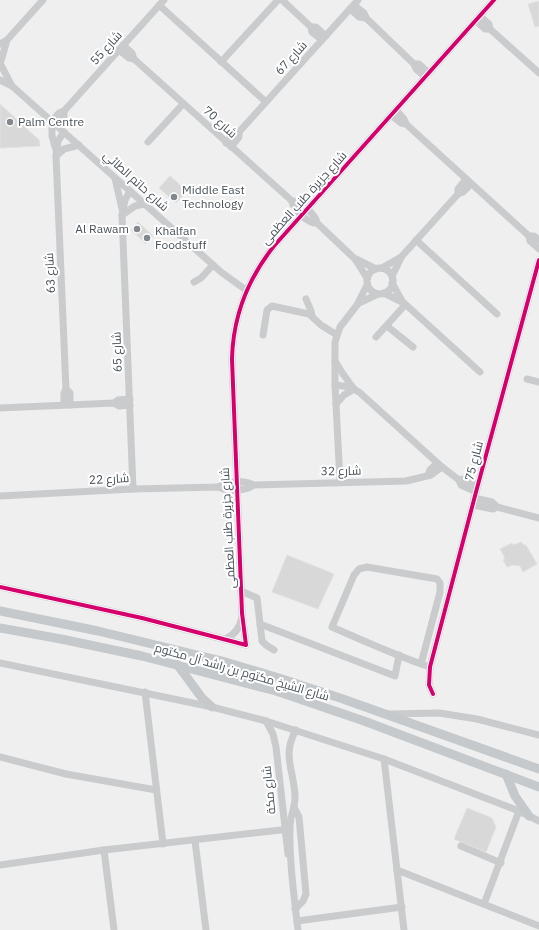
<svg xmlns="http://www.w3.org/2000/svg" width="539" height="930" font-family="'IBM Plex Sans',Cairo,sans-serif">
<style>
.building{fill:#d8d8d9;stroke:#e0e1e2}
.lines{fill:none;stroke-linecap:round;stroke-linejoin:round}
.minor{stroke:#c9cbcd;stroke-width:7}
.major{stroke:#c5c9cb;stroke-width:9}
.cycleway-casing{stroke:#fff;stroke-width:6}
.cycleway{stroke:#d6006c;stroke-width:4}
.poi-dot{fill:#82888e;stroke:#fff;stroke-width:1.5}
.labels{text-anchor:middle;stroke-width:4;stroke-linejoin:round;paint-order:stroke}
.street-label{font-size:12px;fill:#47515a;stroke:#fff}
.poi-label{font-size:12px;fill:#47515a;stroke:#fff;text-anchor:start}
</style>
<rect width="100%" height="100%" fill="#efefef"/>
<g class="building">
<polygon points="539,1 539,26 535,27 528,4"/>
<polygon points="0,104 39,140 40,146 0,148"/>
<polygon points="170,176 187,191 176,203 159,188"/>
<polygon points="138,222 153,236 146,244 131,230"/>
<polygon points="521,542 524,545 526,545 537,564 523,572 520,566 513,565 507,567 503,560 505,558 500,549 512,543 514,545"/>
<polygon points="287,555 334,574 318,609 272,592"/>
<polygon points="467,808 492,818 496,827 486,852 454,839"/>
</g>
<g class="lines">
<g class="minor">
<polyline points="282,0 311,27 312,32 322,40"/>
<polyline points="159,5 266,102"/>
<polyline points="354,5 364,13 366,18 414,64 416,69 425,77"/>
<polyline points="350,9 359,17 366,18"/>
<polyline points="480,16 489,24 490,29 539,73"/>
<polyline points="476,21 485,29 490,29"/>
<polyline points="311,27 316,27 326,36"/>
<polyline points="0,44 7,40 43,0"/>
<path d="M123,45L132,53L134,59L292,201C293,210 309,224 317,223"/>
<polyline points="119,50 129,58 134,59"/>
<polyline points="1,61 7,40"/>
<polyline points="221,62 278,0"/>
<polyline points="414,64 419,64 429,73"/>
<polyline points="1,65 12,86"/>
<polyline points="0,80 12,86 221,272 246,290"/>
<polyline points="396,110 404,119 406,124 529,236 530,241 539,249"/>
<polyline points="391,115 401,123 406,124"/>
<polyline points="56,125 64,116 64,111"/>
<polyline points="64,132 58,141 56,156 66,389 64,393 64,405"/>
<polyline points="148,142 183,104"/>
<polyline points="226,143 234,133 239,132 358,0"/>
<polyline points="231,147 239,137 239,132"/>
<polyline points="56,150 52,136 52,121 59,113 64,111 164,0"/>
<polyline points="56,156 64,149 79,145"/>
<polyline points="115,178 122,209"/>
<polyline points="130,191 125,200 122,215 133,489"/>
<polyline points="458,194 458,189 466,179"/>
<path d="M292,201C300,201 316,215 317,223L355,259L367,278"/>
<polyline points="122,215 135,206 145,204"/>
<polyline points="529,236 534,236 539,240"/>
<polyline points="416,240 497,314"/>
<polyline points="356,259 376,269"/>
<polyline points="382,268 401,257"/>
<circle cx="380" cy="281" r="13"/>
<polyline points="392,276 402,256 458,194 463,192 471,184"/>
<polyline points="194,282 201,278 213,265"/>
<polyline points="392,283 402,301"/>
<polyline points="384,293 404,303 480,372"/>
<polyline points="306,299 311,311 312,316"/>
<polyline points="359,303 378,294"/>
<polyline points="387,326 413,347"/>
<polyline points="263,335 267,310 272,306 309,314 321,325 337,335"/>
<polyline points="376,337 405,305"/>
<polyline points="335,361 343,374 354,389"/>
<polyline points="527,379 539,382"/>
<polyline points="335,385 350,387 359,392 442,467 459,480 461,485 476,492"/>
<polyline points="66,389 70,393 70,405"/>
<polyline points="114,403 118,400 130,399"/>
<polyline points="336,404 344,395 354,389"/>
<polyline points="0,408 114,403 119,406 130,405"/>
<polyline points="428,475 430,470 437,463"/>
<polyline points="459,480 463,479 478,485"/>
<polyline points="340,482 335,385 335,342 340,327 357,305 367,285"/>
<path d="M219,487C225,481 246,480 253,485L406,481L431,475L442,467"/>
<path d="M0,496L133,489L219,487C226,492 247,491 253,485"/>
<polyline points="474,498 492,502 497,507"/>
<polyline points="473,505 493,509 497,507 539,518"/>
<path d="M0,587L142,618L246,645L242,613L232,359C233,316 247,280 274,246L494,0"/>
<polyline points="241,591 257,598 262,641 266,645 274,650"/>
<polyline points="260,624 395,676 399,655"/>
<path d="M225,639C235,635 240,628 242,617"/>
<polyline points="0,663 212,707 266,721 384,759 519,811 539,821"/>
<path d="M421,664L440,592V583L437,579L367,567L359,569L354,575L332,627C364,641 397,656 430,667"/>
<polyline points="145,692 163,844"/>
<polyline points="433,694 429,685 430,667 476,492 539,260"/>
<polyline points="388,714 439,713 477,719 539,735"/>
<polyline points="266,721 273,734 276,747 288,854"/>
<path d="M296,730C281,756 295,772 295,798C295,808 290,817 290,826C289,861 294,895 298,930"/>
<polyline points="0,757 66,774 156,790"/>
<polyline points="384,759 404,930"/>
<polyline points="294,807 299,817 306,894 303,901 295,909"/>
<polyline points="195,841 206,930"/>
<polyline points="461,846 501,863"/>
<polyline points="104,850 114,930"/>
<polyline points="0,865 104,850 290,829"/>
<polyline points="397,870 539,926"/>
<polyline points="484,904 519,811"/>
<polyline points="297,921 402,907"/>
</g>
<g class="major">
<polyline points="0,611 98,631 222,661 279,678 343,699 539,769"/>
<polyline points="0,628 61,639 142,656 276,691 364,721 539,787"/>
<polyline points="177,664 202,698 212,707"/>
<polyline points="506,774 515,796 529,816"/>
</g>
<g class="cycleway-casing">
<g id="cycleway">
<path d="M0,587L142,618L246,645L242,613L232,359C233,316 247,280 274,246L494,0"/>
<polyline points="433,694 429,685 430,667 476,492 539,260"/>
</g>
</g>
<use href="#cycleway" class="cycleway"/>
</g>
<g class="poi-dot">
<circle cx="10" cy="122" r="4"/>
<circle cx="174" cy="197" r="4"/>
<circle cx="137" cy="229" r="4"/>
<circle cx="147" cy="238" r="4"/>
</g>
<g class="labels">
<g class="street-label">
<text transform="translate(106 48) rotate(-48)" y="4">شارع 55</text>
<text transform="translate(291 58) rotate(-48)" y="4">شارع 67</text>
<text transform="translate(220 122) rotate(42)" y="4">شارع 70</text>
<text transform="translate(136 181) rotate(42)" y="4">شارع حاتم الطائي</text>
<text transform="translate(304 198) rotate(-48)" y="4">شارع جزيرة طنب العظمى</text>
<text transform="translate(50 273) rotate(-93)" y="4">شارع 63</text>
<text transform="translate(117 352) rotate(-92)" y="4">شارع 65</text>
<text transform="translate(474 461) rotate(-75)" y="4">شارع 75</text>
<text transform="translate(341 471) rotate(-1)" y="4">شارع 32</text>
<text transform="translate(109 479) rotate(-3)" y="4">شارع 22</text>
<text transform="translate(228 528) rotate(-93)" y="4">شارع جزيرة طنب العظمى</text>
<text transform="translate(242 672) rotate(16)" y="4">شارع الشيخ مكتوم بن راشد آل مكتوم</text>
<text transform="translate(269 790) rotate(-96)" y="4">شارع مكة</text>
</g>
<g class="poi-label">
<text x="18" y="126">Palm Centre</text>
<text x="182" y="194">Middle East<tspan x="182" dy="14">Technology</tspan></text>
<text x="129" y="233" text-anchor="end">Al Rawam</text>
<text x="155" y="235">Khalfan<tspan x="155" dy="14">Foodstuff</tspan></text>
</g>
</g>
</svg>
